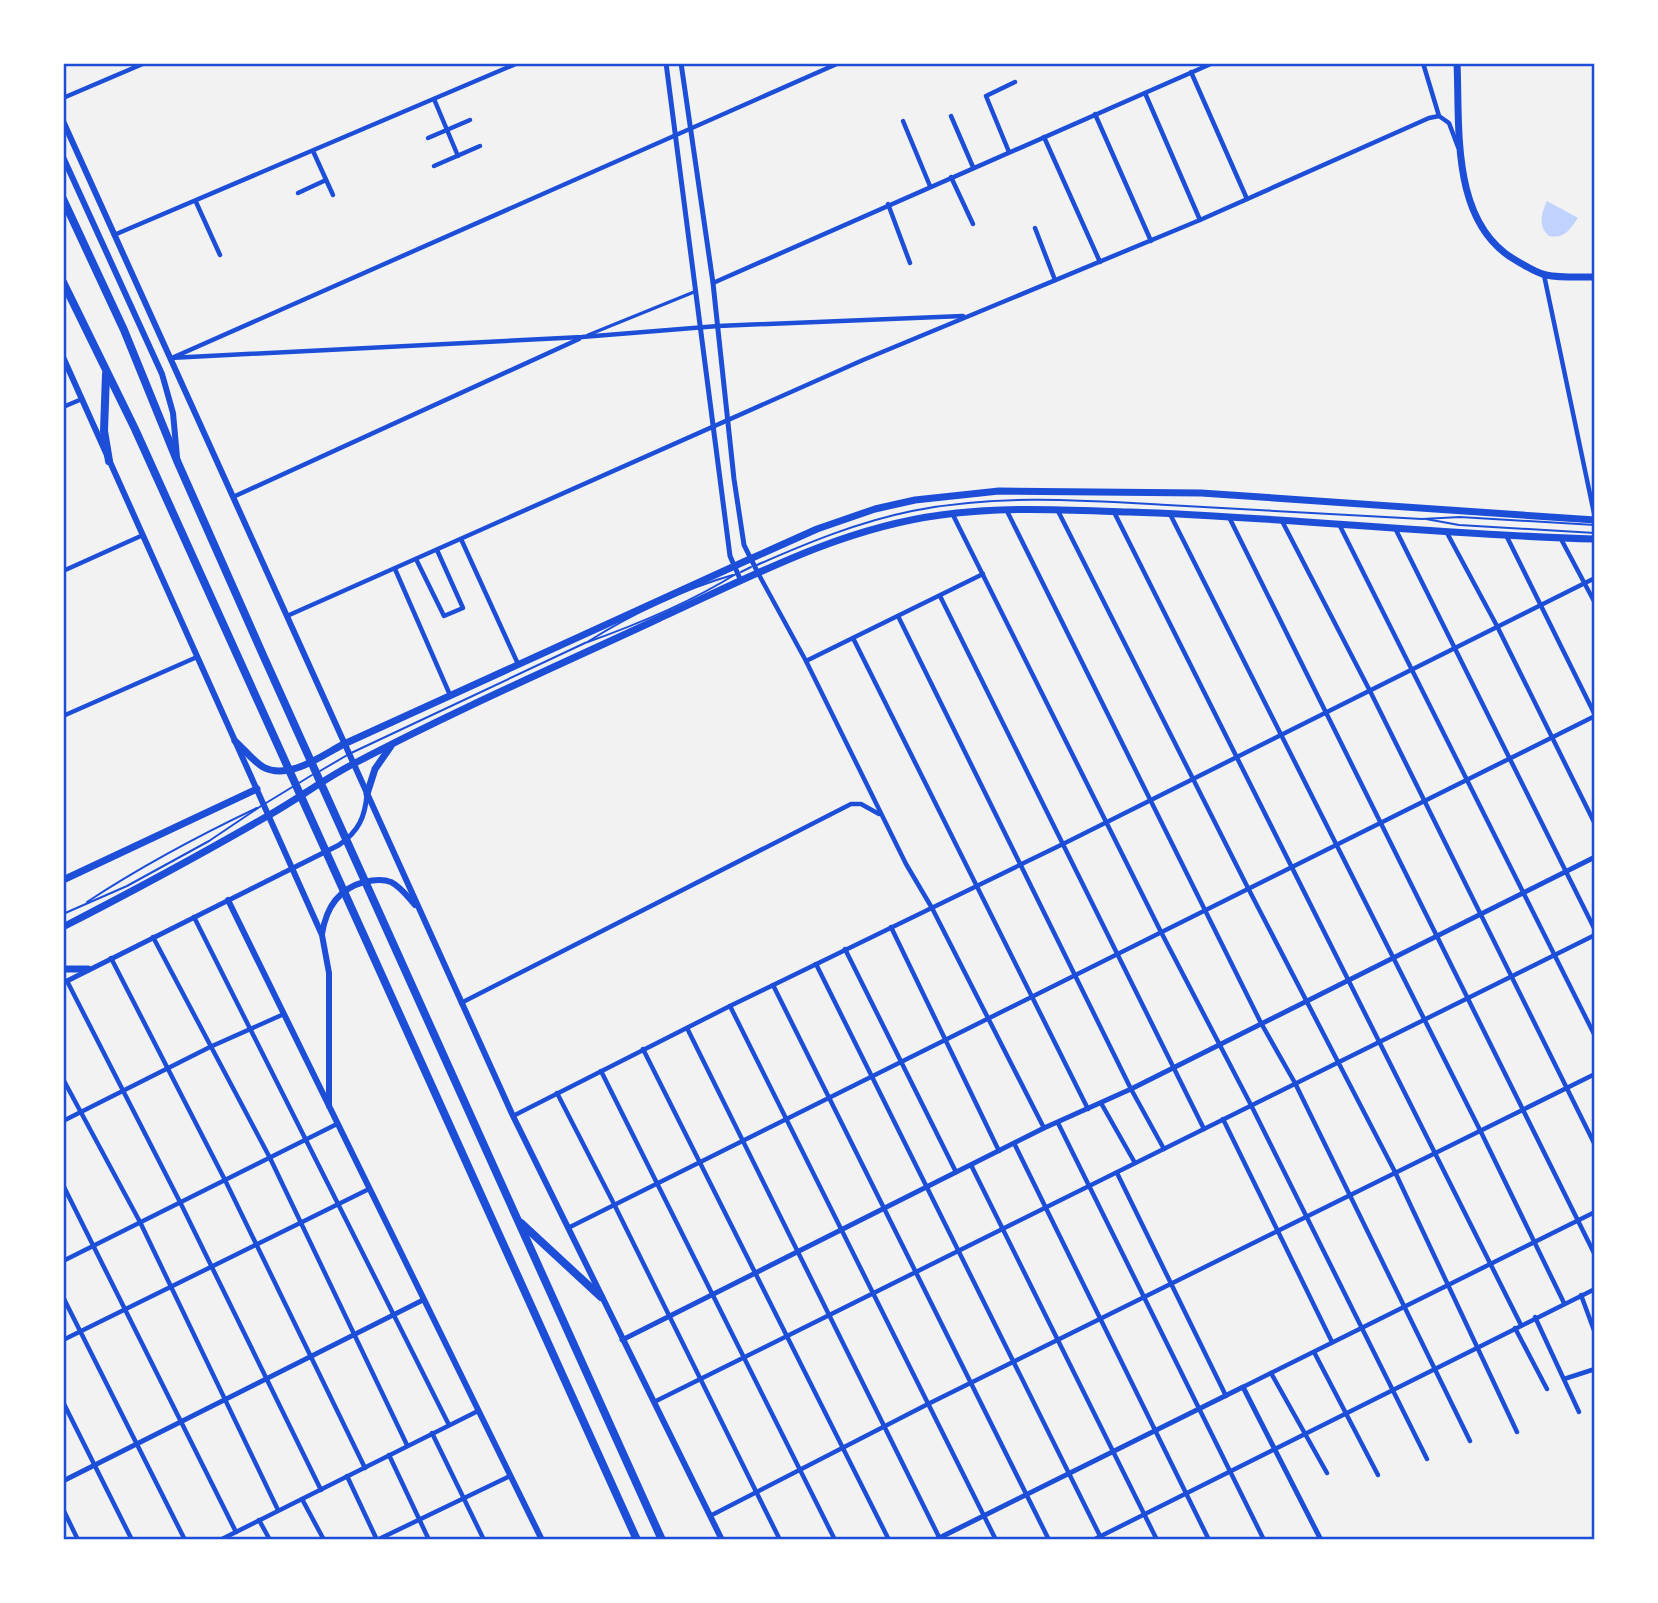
<svg xmlns="http://www.w3.org/2000/svg" width="1658" height="1603" font-family="Lato,sans-serif">
<style>
.water{fill:#bfd3fe}
.lines{fill:none;stroke-linecap:round;stroke-linejoin:round}
.service{stroke:#1d4ed8;stroke-width:2}
.pedestrian{stroke:#1d4ed8;stroke-width:3.5}
.minor{stroke:#1d4ed8;stroke-width:4.5}
.tertiary{stroke:#1d4ed8;stroke-width:5}
.secondary{stroke:#1d4ed8;stroke-width:6}
.primary{stroke:#1d4ed8;stroke-width:7}
.motorway{stroke:#1d4ed8;stroke-width:8}
.neatline{fill:none;stroke:#1d4ed8;stroke-width:2.5}
</style>
<rect width="100%" height="100%" fill="#f2f2f2"/>
<path class="water" d="M1547,201L1578,218C1570,229 1565,239 1549,236C1538,226 1541,214 1547,201Z"/>
<g class="lines">
<g class="service">
<polyline points="1426,519 1459,525 1595,533"/>
<path d="M757,565C807,543 858,522 912,511C997,494 1081,500 1167,505C1252,509 1337,514 1422,519L1460,517L1595,525"/>
<polyline points="741,572 751,567"/>
<path d="M589,641C630,615 686,588 733,575"/>
<path d="M320,771L349,754L585,643C636,625 689,603 736,574"/>
<polyline points="299,783 312,775"/>
<polyline points="266,803 294,786"/>
<path d="M87,902C142,866 198,836 257,808"/>
<polyline points="63,914 127,886 209,841 261,806"/>
</g>
<polyline class="pedestrian" points="588,335 694,292"/>
<g class="minor">
<polyline points="1423,63 1439,116 1449,123 1458,147"/>
<polyline points="1191,72 1247,199"/>
<polyline points="1145,93 1200,220"/>
<polyline points="63,98 145,63"/>
<polyline points="434,99 458,156"/>
<polyline points="1095,114 1151,241"/>
<polyline points="951,116 973,167"/>
<polyline points="903,121 930,186"/>
<polyline points="1044,137 1100,262"/>
<polyline points="428,138 470,120"/>
<polyline points="313,151 333,195"/>
<polyline points="1009,152 986,96 1015,82"/>
<polyline points="434,166 480,146"/>
<polyline points="951,177 973,224"/>
<polyline points="298,193 326,180"/>
<polyline points="196,202 220,255"/>
<polyline points="888,204 910,263"/>
<polyline points="1035,228 1055,280"/>
<polyline points="114,235 518,63"/>
<polyline points="1544,275 1595,518"/>
<polyline points="713,283 1213,63"/>
<polyline points="174,357 839,63"/>
<polyline points="170,358 582,337 718,326 963,316"/>
<polyline points="63,407 82,399"/>
<polyline points="233,497 579,339"/>
<polyline points="1006,509 1261,1023 1295,1083 1470,1441"/>
<polyline points="1057,509 1248,888 1395,1172 1517,1432"/>
<polyline points="1114,512 1521,1325"/>
<polyline points="952,513 1161,932 1251,1105 1427,1459"/>
<polyline points="1170,514 1480,1130 1564,1303"/>
<polyline points="1229,517 1595,1255"/>
<polyline points="1282,521 1370,691 1595,1145"/>
<polyline points="1339,524 1595,1036"/>
<polyline points="1395,528 1595,930"/>
<polyline points="1447,533 1497,626 1595,824"/>
<polyline points="1506,535 1595,715"/>
<polyline points="461,539 518,664"/>
<polyline points="1561,539 1595,603"/>
<polyline points="416,559 444,616 463,608 437,550"/>
<polyline points="395,569 450,695"/>
<polyline points="63,571 143,535"/>
<polyline points="758,573 806,661 906,864 932,908 1044,1128"/>
<polyline points="940,596 1204,1129"/>
<polyline points="287,616 863,360 1200,220 1429,118 1439,116"/>
<polyline points="898,616 1131,1089 1164,1149"/>
<polyline points="853,638 1088,1109"/>
<polyline points="806,661 983,574"/>
<polyline points="63,716 197,657"/>
<polyline points="194,917 449,1425"/>
<polyline points="891,927 999,1151"/>
<polyline points="153,937 270,1158 407,1445"/>
<polyline points="845,949 956,1172"/>
<polyline points="111,958 225,1180 365,1468"/>
<polyline points="816,964 1102,1540"/>
<polyline points="67,981 180,1202 321,1490"/>
<polyline points="773,985 1049,1540"/>
<polyline points="461,1003 851,804 861,804 879,814"/>
<polyline points="730,1006 996,1540"/>
<polyline points="687,1028 940,1539"/>
<polyline points="643,1049 889,1540"/>
<polyline points="601,1071 835,1540"/>
<polyline points="63,1079 140,1222 278,1510"/>
<polyline points="557,1093 614,1204 780,1540"/>
<polyline points="1101,1103 1135,1163"/>
<polyline points="513,1116 730,1006 1063,844 1595,578"/>
<polyline points="1223,1119 1332,1342"/>
<polyline points="63,1121 210,1047 284,1014"/>
<polyline points="1058,1123 1264,1540"/>
<polyline points="1014,1143 1209,1540"/>
<polyline points="971,1165 1157,1540"/>
<polyline points="1117,1173 1226,1396"/>
<polyline points="63,1185 236,1532"/>
<polyline points="568,1228 1595,716"/>
<polyline points="63,1261 337,1124"/>
<polyline points="1581,1295 1595,1333"/>
<polyline points="63,1297 185,1540"/>
<polyline points="1535,1317 1579,1412"/>
<polyline points="1515,1328 1547,1389"/>
<polyline points="63,1340 369,1189"/>
<polyline points="1314,1352 1378,1475"/>
<polyline points="1271,1373 1327,1473"/>
<polyline points="1564,1379 1595,1369"/>
<polyline points="1243,1387 1595,1212"/>
<polyline points="63,1402 132,1540"/>
<polyline points="654,1402 1595,935"/>
<polyline points="432,1433 484,1540"/>
<polyline points="389,1455 429,1540"/>
<polyline points="347,1476 377,1540"/>
<polyline points="302,1499 324,1540"/>
<polyline points="63,1509 78,1540"/>
<polyline points="710,1516 928,1404 1595,1074"/>
<polyline points="259,1520 270,1540"/>
<polyline points="220,1540 478,1411"/>
<polyline points="377,1540 510,1476"/>
<polyline points="1093,1540 1595,1289"/>
</g>
<g class="tertiary">
<polyline points="666,63 730,556 741,581"/>
<polyline points="681,63 713,283 734,479 744,545 758,573"/>
<path d="M63,983L339,845C359,831 365,817 367,794"/>
<polyline points="622,1340 1044,1128 1131,1089 1595,857"/>
<polyline points="63,1481 423,1300"/>
<polyline points="935,1540 1243,1387 1321,1540"/>
</g>
<g class="secondary">
<polyline points="63,121 513,1116 722,1540"/>
<polyline points="63,157 162,374 173,413 177,457"/>
<polyline points="63,357 322,935 329,973 329,1106"/>
<polyline points="228,900 542,1540"/>
<path d="M322,934C326,908 338,889 364,882C373,880 383,879 391,882C401,887 408,897 415,905"/>
</g>
<g class="primary">
<path d="M1457,63C1460,128 1450,224 1517,261C1526,266 1536,273 1546,275C1561,278 1580,277 1595,277"/>
<path d="M235,741C244,749 253,761 263,767C289,781 322,755 344,744L750,559L817,529L875,509L915,500L999,491L1201,493L1595,520"/>
<polyline points="367,794 375,769 391,746"/>
<polyline points="63,880 257,789"/>
<path d="M63,927C131,892 198,856 264,818C295,801 324,779 355,763C454,711 557,666 658,619C750,577 841,528 941,515C1004,506 1067,510 1129,512C1285,517 1440,535 1595,539"/>
<polyline points="63,969 88,969"/>
</g>
<g class="motorway">
<polyline points="63,199 124,330 178,463 263,655 662,1540"/>
<polyline points="63,282 135,429 637,1540"/>
<polyline points="106,374 104,431 109,461"/>
<polyline points="521,1223 601,1297"/>
</g>
</g>
<rect width="1658" height="1603" fill="none" stroke="#ffffff" stroke-width="130"/>
<rect x="65" y="65" width="1528" height="1473" class="neatline"/>
</svg>
